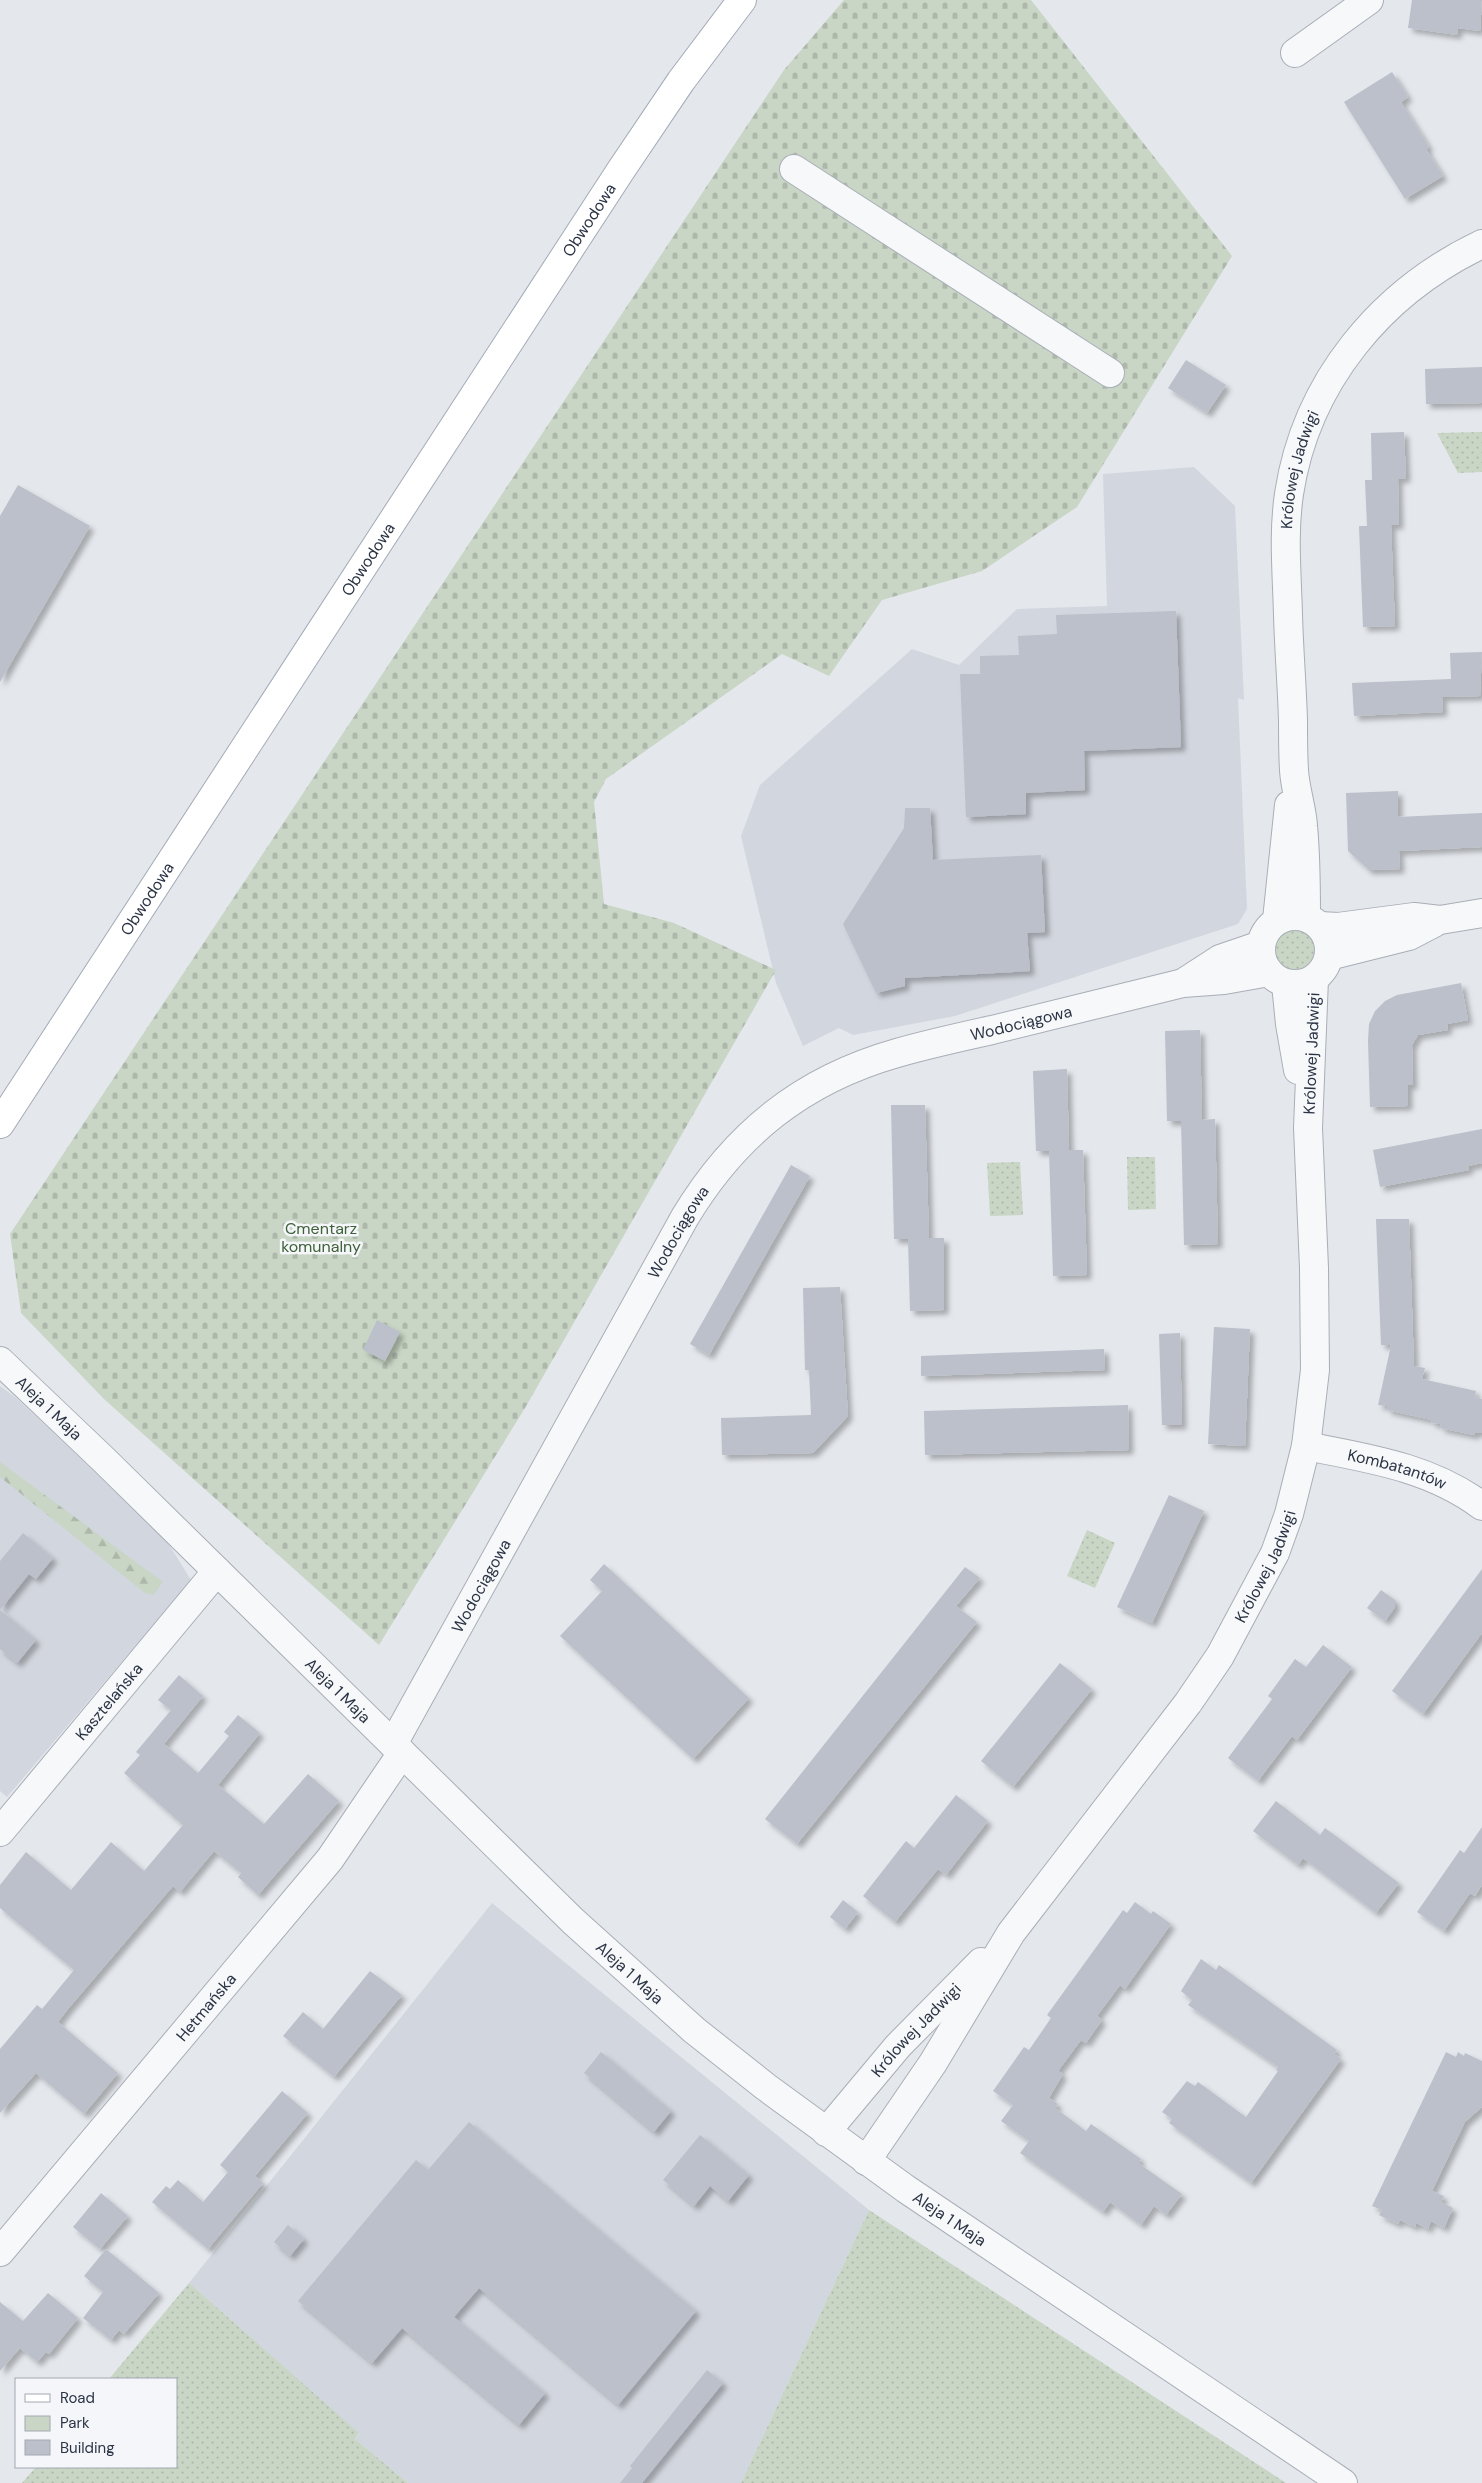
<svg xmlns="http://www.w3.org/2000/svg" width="1482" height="2483" font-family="'DM Sans',sans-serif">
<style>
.built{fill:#d2d6de}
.green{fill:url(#green-dots)}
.forest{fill:url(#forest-firs)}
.cemetery{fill:url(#cemetery-stones)}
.building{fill:#bbc0ca;filter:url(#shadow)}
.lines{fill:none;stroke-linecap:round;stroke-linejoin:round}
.minor-casing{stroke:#a9aeb7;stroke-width:30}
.major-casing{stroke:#a3abb8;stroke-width:30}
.minor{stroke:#f7f8fa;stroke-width:28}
.major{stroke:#fff;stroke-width:28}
.labels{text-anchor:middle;stroke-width:5;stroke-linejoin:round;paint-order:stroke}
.street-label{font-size:16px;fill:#2b3445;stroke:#f4f6f9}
.park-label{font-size:16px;fill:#3f6138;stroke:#f4f6f9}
</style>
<defs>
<pattern id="green-dots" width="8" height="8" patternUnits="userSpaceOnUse" patternTransform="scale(1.25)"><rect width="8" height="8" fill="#c9d6c5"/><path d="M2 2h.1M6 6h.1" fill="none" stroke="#adb8ab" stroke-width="1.8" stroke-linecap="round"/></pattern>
<pattern id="forest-firs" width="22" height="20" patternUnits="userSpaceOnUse" patternTransform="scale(1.25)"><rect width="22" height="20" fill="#c9d6c5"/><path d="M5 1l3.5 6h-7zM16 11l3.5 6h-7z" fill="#adb8ab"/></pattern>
<pattern id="cemetery-stones" width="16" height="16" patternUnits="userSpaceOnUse" patternTransform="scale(1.25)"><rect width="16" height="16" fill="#c9d6c5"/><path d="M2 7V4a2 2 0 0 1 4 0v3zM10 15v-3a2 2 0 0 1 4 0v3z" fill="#adb8ab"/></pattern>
<filter id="shadow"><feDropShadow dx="4.5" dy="4.5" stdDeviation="2.5" flood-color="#0004"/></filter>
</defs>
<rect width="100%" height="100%" fill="#e4e7ec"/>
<g class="built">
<polygon points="1194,467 1235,506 1244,700 1238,698 1247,909 1238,924 955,1016 853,1035 839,1028 803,1046 776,983 741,836 760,785 912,649 959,665 1017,609 1107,606 1103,474"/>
<polygon points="0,1386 15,1397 163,1535 191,1580 7,1797 0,1791"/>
<polygon points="492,1903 869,2210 741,2483 408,2483 355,2439 359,2434 189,2283"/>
</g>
<g class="green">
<polygon points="1482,432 1482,472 1458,473 1437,433"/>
<circle cx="1294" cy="951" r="21"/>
<polygon points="1127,1157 1155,1157 1156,1209 1128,1210"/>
<polygon points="1020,1162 1023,1215 990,1216 987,1163"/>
<polygon points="1087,1530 1115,1543 1095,1588 1067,1576"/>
<polygon points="869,2210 1286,2483 741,2483"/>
<polygon points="189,2283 359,2433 355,2439 408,2483 22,2483 36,2467 176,2467 176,2379 109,2379"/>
</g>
<polygon class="forest" points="0,1462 163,1582 153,1595 145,1593 0,1477"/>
<polygon class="cemetery" points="844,0 1031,0 1232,256 1077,507 982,571 882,600 829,676 782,654 606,779 594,802 604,904 674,923 776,970 525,1408 379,1645 104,1399 21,1313 10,1234 784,70"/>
<g class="building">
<polygon points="1412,0 1482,0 1480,31 1458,28 1457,35 1408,28"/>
<polygon points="1392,72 1408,97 1401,102 1429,147 1426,149 1443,176 1405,199 1344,102"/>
<polygon points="1186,360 1226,385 1207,413 1168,388"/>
<polygon points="1482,367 1482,403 1426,404 1425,369"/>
<polygon points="1404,432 1406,478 1398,479 1399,525 1391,525 1395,626 1363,627 1359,526 1367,526 1365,480 1372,480 1371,433"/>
<polygon points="18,485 90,526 0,682 0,516"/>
<polygon points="1176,611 1181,747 1084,751 1085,790 1026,793 1026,814 966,817 960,674 980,674 980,656 1019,655 1018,636 1057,634 1056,615"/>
<polygon points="1482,652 1480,696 1442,697 1443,712 1354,716 1352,683 1451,679 1450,653"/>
<polygon points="1398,791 1398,817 1482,813 1482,847 1399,851 1400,869 1369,870 1348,851 1346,793"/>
<polygon points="905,808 930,808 933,860 1041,855 1045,932 1027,933 1030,971 905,978 905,986 876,993 843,924 904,828"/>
<polygon points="1461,983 1468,1020 1447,1024 1448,1030 1418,1035 1412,1045 1413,1085 1408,1085 1408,1106 1370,1107 1368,1041 1369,1024 1375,1011 1385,1001 1397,995"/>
<polygon points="1200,1030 1202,1120 1215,1119 1218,1244 1184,1245 1181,1121 1167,1121 1165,1031"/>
<polygon points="1067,1069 1069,1150 1083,1150 1087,1275 1053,1276 1049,1151 1036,1151 1033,1071"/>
<polygon points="891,1105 925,1105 929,1238 944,1238 944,1310 910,1311 908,1239 894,1239"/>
<polygon points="1482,1129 1482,1163 1468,1166 1469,1170 1380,1187 1373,1150"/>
<polygon points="791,1165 810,1176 709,1355 690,1344"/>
<polygon points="1376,1219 1409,1219 1414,1366 1425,1368 1422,1379 1476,1391 1475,1397 1482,1399 1482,1433 1475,1432 1474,1435 1440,1428 1441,1424 1431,1423 1432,1420 1387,1410 1387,1406 1378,1405 1391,1345 1381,1345"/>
<polygon points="840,1287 848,1416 813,1453 722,1455 721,1418 811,1415 809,1370 805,1370 803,1288"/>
<polygon points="377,1320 400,1332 385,1361 363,1350"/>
<polygon points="1214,1327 1250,1329 1245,1446 1208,1444"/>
<polygon points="1180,1333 1182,1425 1162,1425 1159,1334"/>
<polygon points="1104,1349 1105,1370 921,1376 921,1356"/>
<polygon points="1128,1405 1129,1450 925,1455 924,1411"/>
<polygon points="1169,1495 1204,1511 1152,1623 1117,1607"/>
<polygon points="23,1533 53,1558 36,1579 29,1574 0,1610 0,1561"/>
<polygon points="604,1564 749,1698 693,1759 560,1636 602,1591 590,1580"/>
<polygon points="965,1567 980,1578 956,1606 977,1622 797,1844 765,1819"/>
<polygon points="1482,1569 1482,1633 1423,1714 1392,1691"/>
<polygon points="1381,1590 1395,1600 1395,1607 1385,1621 1367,1608"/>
<polygon points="0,1610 36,1640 17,1663 0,1649"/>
<polygon points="1323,1645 1352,1667 1297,1740 1292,1736 1258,1781 1228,1758 1272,1699 1268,1696 1295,1659 1306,1667"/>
<polygon points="1060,1663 1092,1689 1013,1787 981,1761"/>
<polygon points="179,1675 203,1696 164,1744 198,1773 229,1736 224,1732 238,1715 260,1733 218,1785 264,1824 308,1774 339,1801 258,1895 238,1877 241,1873 214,1851 180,1892 173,1886 68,2009 58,2022 118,2073 84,2114 36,2073 0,2113 0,2049 37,2005 42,2009 74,1970 0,1908 0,1885 26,1852 71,1890 111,1842 144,1871 183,1825 124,1773 140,1755 136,1752 171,1710 158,1700"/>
<polygon points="956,1795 988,1821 946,1875 938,1869 895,1922 863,1896 906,1841 914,1848"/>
<polygon points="1276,1801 1320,1835 1325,1828 1399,1883 1376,1913 1303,1858 1298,1865 1253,1831"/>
<polygon points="1482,1827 1482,1885 1475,1896 1470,1893 1444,1931 1417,1912 1460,1850 1464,1853"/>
<polygon points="843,1900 858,1912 845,1929 830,1917"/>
<polygon points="1135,1902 1151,1914 1153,1911 1171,1924 1125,1989 1120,1985 1097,2016 1102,2020 1086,2043 1081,2040 1058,2071 1063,2074 1049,2098 1058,2104 1055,2108 1086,2131 1091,2124 1141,2159 1138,2163 1182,2194 1166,2215 1154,2206 1141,2225 1110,2202 1103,2212 1020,2153 1029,2141 1001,2121 1013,2105 993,2091 1024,2047 1029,2050 1051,2018 1047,2015 1123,1910 1127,1913"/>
<polygon points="1201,1959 1216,1970 1219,1965 1337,2050 1334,2054 1341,2059 1251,2183 1169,2123 1172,2119 1162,2112 1187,2081 1195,2086 1198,2082 1246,2117 1278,2071 1276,2070 1278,2067 1188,2005 1192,2000 1181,1991"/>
<polygon points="370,1971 402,1995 334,2077 283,2036 303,2012 323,2029"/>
<polygon points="601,2052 671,2111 654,2132 584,2073"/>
<polygon points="1446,2052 1456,2057 1458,2052 1464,2056 1465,2053 1482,2061 1482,2107 1465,2122 1432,2191 1444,2196 1441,2202 1453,2208 1444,2228 1431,2221 1428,2229 1416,2223 1415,2227 1400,2220 1398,2224 1379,2215 1382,2210 1372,2206"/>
<polygon points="282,2091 308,2113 255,2176 263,2183 208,2249 152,2202 166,2186 170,2189 178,2180 203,2202 228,2172 220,2165"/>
<polygon points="469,2122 696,2311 618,2405 479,2288 454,2317 545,2393 519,2425 402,2328 372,2363 298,2301 416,2160 428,2170"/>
<polygon points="700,2135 749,2175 728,2201 710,2186 694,2206 663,2180"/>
<polygon points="101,2193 128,2216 100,2249 73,2227"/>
<polygon points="288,2225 304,2239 290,2256 274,2242"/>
<polygon points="106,2249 159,2293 124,2334 119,2330 111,2340 83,2318 103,2292 84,2276"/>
<polygon points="48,2293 78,2318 49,2354 46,2352 37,2362 20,2348 0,2371 0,2302 23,2321"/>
<polygon points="707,2370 723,2383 642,2483 620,2483 632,2468 630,2466"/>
</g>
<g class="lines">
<g class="minor-casing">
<g id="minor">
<polyline points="1295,53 1369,0"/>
<polyline points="794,169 1110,373"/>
<circle cx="1295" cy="950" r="34"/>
<path id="s1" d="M1306,917C1306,887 1306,857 1303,826C1302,808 1295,789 1294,770C1293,754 1293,737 1293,721C1292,686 1289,651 1288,615C1287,575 1283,534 1289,494C1306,382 1381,292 1482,244"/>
<polyline points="1277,920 1289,805"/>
<polyline points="1320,926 1338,927 1414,917 1440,920 1482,913"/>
<polyline points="1329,956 1409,936 1434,923"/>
<polyline points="1186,981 1220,959 1261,945"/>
<polyline points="1286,984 1290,1024 1298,1070"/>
<path id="s2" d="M0,1361L103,1459L573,1921L694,2030L766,2087L906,2189L1343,2483"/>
<path id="s3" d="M1306,1446C1367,1458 1430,1467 1482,1506"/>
<path id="s4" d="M393,1744L685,1217C735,1134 802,1080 897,1053C928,1044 960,1037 992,1030C1056,1014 1119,999 1183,983L1224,980L1269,972"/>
<path id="s5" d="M0,1832L217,1571"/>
<path id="s6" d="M826,2132L898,2046L981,1962"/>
<path id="s7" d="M866,2161L933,2063L1011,1933L1188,1703L1220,1656L1275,1553L1289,1514L1306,1446L1315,1370L1314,1268L1308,1128L1314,979"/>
<path id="s8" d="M0,2252L330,1859L402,1753"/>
</g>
</g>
<g class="major-casing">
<g id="major">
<path id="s9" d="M0,1124L621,170L681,81L742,0"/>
</g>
</g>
<use href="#minor" class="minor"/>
<use href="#major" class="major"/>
</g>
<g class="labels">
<g class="street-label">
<text dy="6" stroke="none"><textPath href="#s9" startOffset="1079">Obwodowa</textPath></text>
<text dy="6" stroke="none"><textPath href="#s1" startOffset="450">Królowej Jadwigi</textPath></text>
<text dy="6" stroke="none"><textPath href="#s9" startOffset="674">Obwodowa</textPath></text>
<text dy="6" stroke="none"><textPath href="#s9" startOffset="269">Obwodowa</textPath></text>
<text dy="6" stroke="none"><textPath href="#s4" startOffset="1005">Wodociągowa</textPath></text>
<text dy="6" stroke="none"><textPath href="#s7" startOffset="1239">Królowej Jadwigi</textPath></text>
<text dy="6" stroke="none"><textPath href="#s4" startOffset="586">Wodociągowa</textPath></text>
<text dy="6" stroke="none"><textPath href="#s2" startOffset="68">Aleja 1 Maja</textPath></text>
<text dy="6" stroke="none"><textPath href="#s3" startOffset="94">Kombatantów</textPath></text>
<text dy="6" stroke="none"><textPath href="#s7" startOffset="718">Królowej Jadwigi</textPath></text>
<text dy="6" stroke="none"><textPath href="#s4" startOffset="181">Wodociągowa</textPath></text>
<text dy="6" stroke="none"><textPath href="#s2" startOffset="472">Aleja 1 Maja</textPath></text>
<text dy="6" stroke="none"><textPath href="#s5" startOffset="170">Kasztelańska</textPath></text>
<text dy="6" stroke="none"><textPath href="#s2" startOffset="878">Aleja 1 Maja</textPath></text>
<text dy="6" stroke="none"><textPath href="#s8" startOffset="320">Hetmańska</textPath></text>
<text dy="6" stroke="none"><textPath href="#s6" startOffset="136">Królowej Jadwigi</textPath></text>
<text dy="6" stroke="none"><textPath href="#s2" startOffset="1282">Aleja 1 Maja</textPath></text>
</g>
<g class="park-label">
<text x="321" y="1234">Cmentarz<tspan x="321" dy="18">komunalny</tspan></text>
</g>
</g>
<rect x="15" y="2378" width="162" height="90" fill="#f4f6f9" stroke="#a4a8b1"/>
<rect x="25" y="2394" width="25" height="8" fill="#ffffff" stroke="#a4a8b1"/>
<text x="60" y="2403" font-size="15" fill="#2b3445">Road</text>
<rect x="25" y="2416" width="25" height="15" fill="#c9d6c5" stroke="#a4a8b1"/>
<text x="60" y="2428" font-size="15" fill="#2b3445">Park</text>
<rect x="25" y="2440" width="25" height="15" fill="#bbc0ca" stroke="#a4a8b1"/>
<text x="60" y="2453" font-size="15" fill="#2b3445">Building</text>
</svg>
